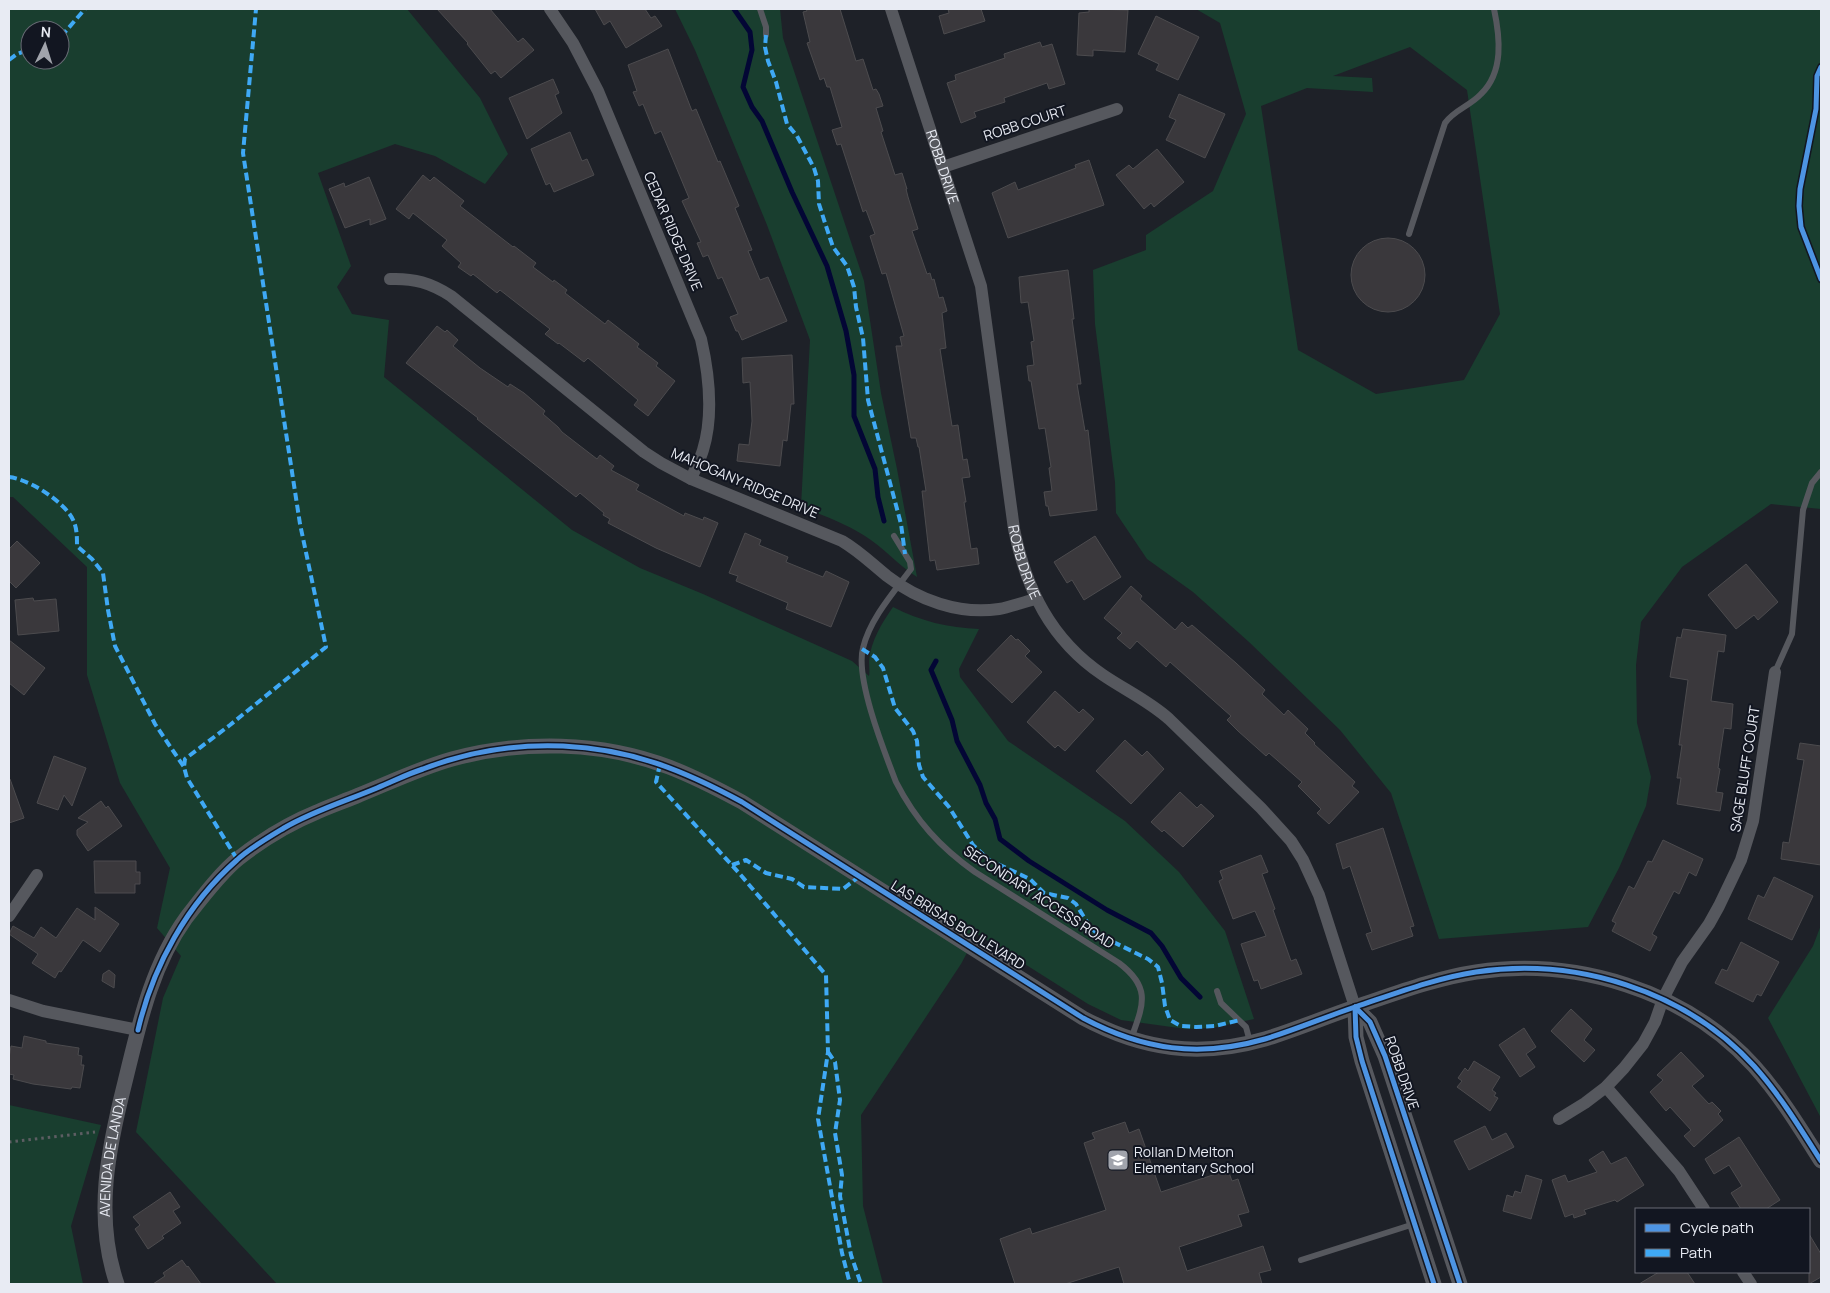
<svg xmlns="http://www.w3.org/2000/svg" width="1830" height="1293" font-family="Manrope,sans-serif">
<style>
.green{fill:#193e2f;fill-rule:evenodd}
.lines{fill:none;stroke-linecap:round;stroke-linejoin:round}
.stream{stroke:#030635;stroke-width:5}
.building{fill:#3a383c;stroke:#4c4b4e}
.path{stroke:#5d5e63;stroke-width:3;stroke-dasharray:2.5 4;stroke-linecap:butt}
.service{stroke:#56585e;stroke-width:6}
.minor{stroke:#56585e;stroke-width:12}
.tertiary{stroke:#56585e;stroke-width:15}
.quiet{stroke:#3fa9f5;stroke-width:4;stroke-dasharray:8 4;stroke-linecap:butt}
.cycleway-casing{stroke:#121621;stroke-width:8}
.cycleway{stroke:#4d94e3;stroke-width:5}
.labels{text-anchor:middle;stroke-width:4;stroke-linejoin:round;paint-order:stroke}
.street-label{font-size:14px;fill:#e8ebf3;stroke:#121621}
.poi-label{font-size:14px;fill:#e8ebf3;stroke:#121621;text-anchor:start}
</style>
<rect width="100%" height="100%" fill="#1e2128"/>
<g class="green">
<path d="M9,9H407L480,98L508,154L485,184L435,156L395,144L318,173L351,266L337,287L352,314L389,320L384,377L572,530L640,568L703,594L852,661L869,676C870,672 869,666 869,661C871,640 882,623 893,607C920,621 949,628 979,629L959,669L960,677L1008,741L1125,821L1179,872L1225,931L1254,1019L1212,1028L1186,1029L1121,1020L1088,1004L977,934L961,964L861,1115L863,1206L883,1284H277L136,1132L163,998L181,956L157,928L170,868L120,783L87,675V567L13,497H9ZM30,30H60V60H30Z"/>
<path d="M675,9H780L783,38L864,281L881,393L897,469L917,577C898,565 884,548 865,536C845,523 823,516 801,506L810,340L767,225L695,50Z"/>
<path d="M1196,9H1821V509L1771,504L1682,567L1641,622L1636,665L1637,723L1651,777L1646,806L1619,868L1588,927L1439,939L1391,793L1340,730L1249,642L1193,592L1147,559L1116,513L1115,482L1095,324L1093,270L1146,250V235L1213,191L1246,114L1220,23ZM1410,47L1467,90L1500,314L1464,380L1376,394L1298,350L1261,106L1307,88L1373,92L1372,78L1333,76Z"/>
<polygon points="1821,925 1821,1118 1768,1018 1813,946"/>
<polygon points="9,1105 101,1125 71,1226 83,1284 9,1284"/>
</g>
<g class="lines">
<g class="stream">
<polyline points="734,9 750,32 752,50 743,87 752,107 762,121 792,192 827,266 846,331 854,375 854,416 875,469 878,497 884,521"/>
<polyline points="936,661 931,670 952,720 957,741 980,785 986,803 995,819 1000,839 1029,861 1107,910 1151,933 1162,946 1181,978 1200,997"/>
</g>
</g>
<g class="building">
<polygon points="437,9 490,9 518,42 523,38 534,50 501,78 495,71 491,74 467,44 468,43"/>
<polygon points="595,9 645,9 651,18 655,16 662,26 626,48 610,21 604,25"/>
<polygon points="806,9 840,9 856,61 863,59 873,90 876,89 879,94 883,106 876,108 883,131 881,132 895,175 902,173 907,189 906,189 908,197 918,229 912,231 927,274 930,273 932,280 934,279 939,298 943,297 947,311 942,313 946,348 940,349 952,426 958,425 963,460 967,459 970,477 962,478 966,502 964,502 971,549 977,548 979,564 937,570 935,560 930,561 922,491 926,491 919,447 918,447 916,438 911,438 896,346 902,346 900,337 904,336 886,273 882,274 870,236 875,234 866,210 863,212 841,144 837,145 832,130 842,127 830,87 827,87 824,78 820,80 807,43 810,42 803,12 807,11"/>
<polygon points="948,9 981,9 985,21 944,34 939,16 949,13"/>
<polygon points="1089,9 1128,10 1125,52 1093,50 1093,56 1077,55 1079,13 1089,12"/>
<polygon points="1156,16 1199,37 1178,80 1156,70 1159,64 1138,54"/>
<polygon points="1040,42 1042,47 1052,44 1065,84 1049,89 1047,83 1004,98 1005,102 974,112 976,117 961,123 947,83 956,80 955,75 1005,58 1004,54"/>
<polygon points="668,49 692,111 696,109 718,162 720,161 739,206 735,208 752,250 748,251 760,280 768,277 787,321 742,340 738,331 736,331 730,317 738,314 722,277 718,279 708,255 703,257 697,243 701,242 682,201 689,198 661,131 655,134 643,104 639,106 633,92 637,91 628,65"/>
<polygon points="553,79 559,93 555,95 562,113 527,139 509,98"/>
<polygon points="1179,94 1225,114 1205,158 1166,140 1176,120 1169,117"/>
<polygon points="570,132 582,161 587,159 594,175 554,192 550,183 546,185 531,149"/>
<polygon points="1157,149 1184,182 1154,207 1151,203 1144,209 1116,175 1129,165 1133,169"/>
<polygon points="1089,160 1104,205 1008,238 992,193 1015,182 1018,190 1076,168 1075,165"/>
<polygon points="423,175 430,181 434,177 464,201 460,206 513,247 514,246 536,263 533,267 553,282 554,280 567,290 565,293 605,324 608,320 639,344 637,347 658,363 656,366 675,381 648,416 634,405 638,400 588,358 584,362 559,343 558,344 545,334 550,329 500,290 497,293 473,274 471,276 458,267 461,263 442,246 447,240 413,213 409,219 396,209"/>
<polygon points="369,177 386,219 370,225 370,219 345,228 329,189 344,183 345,187"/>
<circle cx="1388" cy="275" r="37"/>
<polygon points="1068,270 1074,319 1072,319 1081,384 1077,384 1085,431 1088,430 1097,510 1050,516 1048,506 1046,506 1044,492 1052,491 1049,468 1051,467 1045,428 1039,429 1031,381 1029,381 1027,366 1034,365 1031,342 1034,341 1028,302 1021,303 1019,277"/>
<polygon points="437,326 445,332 447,330 458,340 453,346 480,368 508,387 510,384 524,393 545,411 543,414 558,427 562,432 597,459 600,455 614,466 611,470 639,485 636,490 684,516 685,513 703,520 704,517 718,523 700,567 656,548 608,523 610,519 603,515 604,513 580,493 576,497 477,419 478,418 406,363"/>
<polygon points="792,355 794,404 791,404 787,441 783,440 780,466 737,461 739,444 749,445 752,421 750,382 743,383 742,358"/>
<polygon points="745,533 761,540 759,545 788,557 786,562 823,577 826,571 849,582 831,627 786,609 788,603 736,581 738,576 729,573"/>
<polygon points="1095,536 1121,577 1084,600 1072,580 1067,583 1054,562"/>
<polygon points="17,541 40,563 16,588 9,581 9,549"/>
<polygon points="1746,564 1778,602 1758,620 1754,615 1736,629 1708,595"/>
<polygon points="1131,586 1142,596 1140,599 1175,630 1182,622 1188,628 1192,625 1236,663 1265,690 1262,694 1284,715 1288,710 1308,729 1305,733 1315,743 1314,744 1355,782 1352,786 1359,792 1329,824 1317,813 1321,809 1298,786 1302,782 1269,753 1266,756 1238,731 1227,720 1231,716 1170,662 1166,667 1137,641 1130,649 1117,638 1122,633 1104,618"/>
<polygon points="33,598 34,601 56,599 59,631 18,635 15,600"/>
<polygon points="1683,629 1726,635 1724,652 1718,651 1711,701 1733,704 1731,729 1724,728 1718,768 1720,769 1716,792 1723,793 1720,811 1677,804 1681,778 1677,778 1682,745 1679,745 1688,680 1670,677 1677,637 1681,638"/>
<polygon points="1011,635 1016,640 1018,639 1030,651 1025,656 1042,672 1012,703 977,670"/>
<polygon points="9,640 45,668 24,695 9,683"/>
<polygon points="1055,691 1079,713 1083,709 1094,719 1065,751 1058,745 1055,748 1027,722"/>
<polygon points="1125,740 1142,756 1147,751 1164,769 1131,804 1096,771"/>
<polygon points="1800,743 1821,746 1821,865 1781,859 1783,842 1789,843 1804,760 1797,759"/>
<polygon points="54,756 86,768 72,806 64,795 58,810 37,803"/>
<polygon points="9,779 10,779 24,818 9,823"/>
<polygon points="1180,792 1197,808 1201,804 1214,816 1183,847 1164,830 1162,832 1151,822"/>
<polygon points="101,801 106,808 108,806 122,826 88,851 77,835 77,830 88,822 78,818"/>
<polygon points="1383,828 1414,926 1410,927 1413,936 1372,950 1366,934 1372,932 1350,866 1343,869 1336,844"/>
<polygon points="1663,840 1703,859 1696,876 1689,872 1679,894 1674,891 1652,934 1657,937 1650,951 1612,931 1616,923 1612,921 1629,886 1634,889 1648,861 1652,862"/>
<polygon points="1261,855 1268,872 1262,874 1275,909 1273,910 1291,961 1296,959 1302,974 1261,989 1258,980 1254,981 1241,944 1266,936 1255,911 1233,919 1219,881 1223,879 1220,871"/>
<polygon points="94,861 136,861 136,872 140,872 140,884 135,884 135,893 95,893"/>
<polygon points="1774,877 1813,896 1792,940 1748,919 1758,895 1764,898"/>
<polygon points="95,907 119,924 100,952 83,940 61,972 59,971 55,978 32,963 38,954 9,934 13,926 34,938 41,927 56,938 77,908 95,920"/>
<polygon points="1741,942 1779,962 1761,996 1757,994 1753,1002 1715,983 1722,969 1727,971"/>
<polygon points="109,970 115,975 114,988 102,981 103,974"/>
<polygon points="1571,1009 1592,1029 1584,1040 1595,1050 1584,1062 1551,1031"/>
<polygon points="1524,1028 1536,1047 1526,1054 1535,1067 1520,1077 1499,1045"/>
<polygon points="24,1036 46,1041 46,1043 79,1048 78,1055 82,1056 81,1065 84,1065 80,1088 72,1087 71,1089 33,1084 13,1079 14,1075 9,1074 9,1058 11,1046 22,1048"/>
<polygon points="1681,1052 1704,1076 1692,1086 1709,1104 1712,1102 1721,1111 1718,1114 1723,1120 1694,1147 1684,1136 1691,1130 1670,1107 1666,1111 1650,1092 1663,1080 1657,1075"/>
<polygon points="1474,1061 1500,1077 1492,1090 1496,1093 1494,1096 1498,1098 1490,1111 1457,1087 1462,1081 1458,1078 1465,1068 1468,1071"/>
<polygon points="1125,1122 1129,1133 1139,1129 1161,1192 1228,1170 1232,1181 1238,1179 1249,1212 1238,1215 1242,1226 1179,1247 1187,1271 1263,1246 1271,1270 1259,1273 1262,1284 1124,1284 1119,1267 1065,1284 1015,1284 1000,1239 1030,1228 1032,1234 1106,1210 1084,1143 1095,1139 1092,1133"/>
<polygon points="1485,1126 1492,1140 1506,1133 1514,1147 1469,1170 1454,1141"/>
<polygon points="1739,1137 1780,1200 1766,1209 1741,1209 1731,1193 1742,1186 1729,1165 1714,1174 1705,1159"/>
<polygon points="1603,1151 1611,1164 1626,1157 1644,1185 1617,1202 1615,1200 1584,1210 1586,1214 1574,1218 1573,1214 1565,1217 1552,1180 1565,1175 1568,1182 1597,1172 1589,1160"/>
<polygon points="1526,1175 1542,1180 1531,1219 1503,1211 1507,1195 1513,1197 1515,1191 1521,1193"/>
<polygon points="170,1192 180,1207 173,1211 181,1223 162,1236 164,1238 148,1249 135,1229 140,1225 133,1217"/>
<polygon points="1809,1234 1821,1254 1821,1277 1809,1284"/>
<polygon points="182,1260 187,1267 188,1266 201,1284 153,1284 165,1276 163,1273"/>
<polygon points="1659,1272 1687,1272 1695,1284 1639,1284"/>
</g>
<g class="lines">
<polyline class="path" points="9,1142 95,1132"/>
<g class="service">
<polyline points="760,9 766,27 766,35"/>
<path d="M1409,234L1445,123C1454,110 1470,106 1481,94C1504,72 1500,37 1494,9"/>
<path d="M894,536L910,562L911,569C893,593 870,619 863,648C855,678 884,751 896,782C916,821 940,847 975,872L1119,963C1152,988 1143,1005 1131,1039"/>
<polyline points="1775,672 1792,634 1803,510 1812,483 1821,472"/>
<polyline points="1217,991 1221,1003 1246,1027 1250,1042"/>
<polyline points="1301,1260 1414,1224"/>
</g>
<g class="minor">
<path d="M550,9L573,43L598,91L701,339C709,374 714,414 703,450C700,460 695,469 691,479"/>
<path id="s1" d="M891,9L981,286L1014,529C1026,589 1051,640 1103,675C1125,690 1149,701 1169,719L1261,808L1291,841L1303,860L1319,895L1355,1007"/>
<polyline points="943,167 1117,109"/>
<path d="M390,279C414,278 431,283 451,296L644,452L661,463L691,479L842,541C859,551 871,563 887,576C918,600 959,615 999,609C1011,607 1023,602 1036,599"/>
<polyline points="9,916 37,875"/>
<polyline points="9,1000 43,1011 138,1030"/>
<polyline points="1606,1087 1679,1171 1704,1209"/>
<polyline points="1559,1119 1585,1103 1606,1087 1624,1068 1643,1044 1655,1022 1663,999 1682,962 1709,924 1719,906 1741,860 1753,821 1775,672"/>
<polyline points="1743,1272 1751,1284"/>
</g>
<g class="tertiary">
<polyline points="1355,1007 1370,1022 1385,1056 1460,1284"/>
<polyline points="1355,1007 1356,1037 1362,1061 1434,1284"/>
<path id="s2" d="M117,1284C94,1217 108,1149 125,1082C139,1025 151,967 186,918C200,900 221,872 239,858C262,840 290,823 317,812C330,806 345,801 359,795C389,783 420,768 452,759C522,740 601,741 669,767C695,777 718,789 742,802L1083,1018C1143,1050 1199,1058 1265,1039C1295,1030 1325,1017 1355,1007C1394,994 1436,978 1476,972C1575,957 1685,990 1754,1066C1780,1095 1800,1128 1821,1161"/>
</g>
<g class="quiet">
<polyline points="60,35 65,32 85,9"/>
<polyline points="766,35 765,47 768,61 776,82 787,124 797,136 814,168 818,181 819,204 825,223 833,247 847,266 854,287 856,307 863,338 868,400 901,524 905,554"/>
<polyline points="9,60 17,54 30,49"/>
<path d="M9,477C29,479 67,503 74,522C77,529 77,538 77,546L92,559L103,573L108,610L115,646L155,724L184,767"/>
<polyline points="862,649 875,657 883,668 895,708 913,731 917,741 919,765 923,777 949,807 973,845 989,860 1030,879 1044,893 1068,898 1076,904 1090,927 1099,935 1148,959 1158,967 1162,983 1165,1006 1170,1020 1181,1026 1196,1027 1215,1026 1240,1020"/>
<polyline points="660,764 656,782 739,873 826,975 828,1052 818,1119 842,1253 850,1284"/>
<polyline points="237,859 187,778 184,767 185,759 230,725 326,647 300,524 243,153 256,9"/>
<polyline points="732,865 746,860 766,873 792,879 804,887 843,889 860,876"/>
<polyline points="828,1052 835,1062 840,1100 835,1133 842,1175 840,1196 851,1255 861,1284"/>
</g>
<g class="cycleway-casing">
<g id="cycleway">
<polyline points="1821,67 1817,76 1816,109 1800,189 1799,206 1801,227 1821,279"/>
<polyline points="1355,1007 1370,1022 1385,1056 1460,1284"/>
<polyline points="1355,1007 1356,1037 1362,1061 1434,1284"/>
<path d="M138,1030C153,966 187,904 237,860C250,848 269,837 284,828C313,811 346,801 377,788C392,782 407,774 423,769C467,752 516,744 563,746C631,749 683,770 742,802L1083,1018C1143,1050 1199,1058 1265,1039C1295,1030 1325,1017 1355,1007C1394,994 1436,978 1476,972C1575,957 1685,990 1754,1066C1780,1095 1800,1128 1821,1161"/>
</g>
</g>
<use href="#cycleway" class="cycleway"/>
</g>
<defs>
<g id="school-square" transform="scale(1.125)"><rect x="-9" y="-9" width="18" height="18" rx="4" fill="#a1a4ac" stroke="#121621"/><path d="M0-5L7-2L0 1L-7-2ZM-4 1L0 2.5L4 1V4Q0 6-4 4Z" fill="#fff"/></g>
</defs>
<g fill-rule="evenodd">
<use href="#school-square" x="1118" y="1160"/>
</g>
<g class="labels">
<g class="street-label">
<text transform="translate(1025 123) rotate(-18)" y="5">ROBB COURT</text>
<text dy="5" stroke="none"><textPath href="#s1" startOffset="166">ROBB DRIVE</textPath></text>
<text transform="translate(673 231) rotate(67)" y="5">CEDAR RIDGE DRIVE</text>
<text transform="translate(745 483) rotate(23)" y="5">MAHOGANY RIDGE DRIVE</text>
<text dy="5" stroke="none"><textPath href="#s1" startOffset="571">ROBB DRIVE</textPath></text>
<text transform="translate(1745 769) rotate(-81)" y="5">SAGE BLUFF COURT</text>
<text transform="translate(1039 897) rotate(33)" y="5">SECONDARY ACCESS ROAD</text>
<text transform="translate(958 925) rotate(32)" y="5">LAS BRISAS BOULEVARD</text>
<text transform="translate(1402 1073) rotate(71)" y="5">ROBB DRIVE</text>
<text dy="5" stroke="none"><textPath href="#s2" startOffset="129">AVENIDA DE LANDA</textPath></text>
</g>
<g class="poi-label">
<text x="1134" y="1157">Rollan D Melton<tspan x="1134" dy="16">Elementary School</tspan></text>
</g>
</g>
<rect width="1830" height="1293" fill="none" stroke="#e8ebf3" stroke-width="20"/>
<rect x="1635" y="1208" width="175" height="65" fill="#121621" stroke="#686b75"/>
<rect x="1645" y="1224" width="25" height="8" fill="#4d94e3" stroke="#686b75"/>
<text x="1680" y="1233" font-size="15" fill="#e8ebf3">Cycle path</text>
<rect x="1645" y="1249" width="25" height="8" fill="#3fa9f5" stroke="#686b75"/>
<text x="1680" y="1258" font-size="15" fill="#e8ebf3">Path</text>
<g transform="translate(45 45) rotate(4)"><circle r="24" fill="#121621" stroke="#686b75"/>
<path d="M0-4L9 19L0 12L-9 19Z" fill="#a1a4ac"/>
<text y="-8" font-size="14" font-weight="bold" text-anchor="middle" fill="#e8ebf3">N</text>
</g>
</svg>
